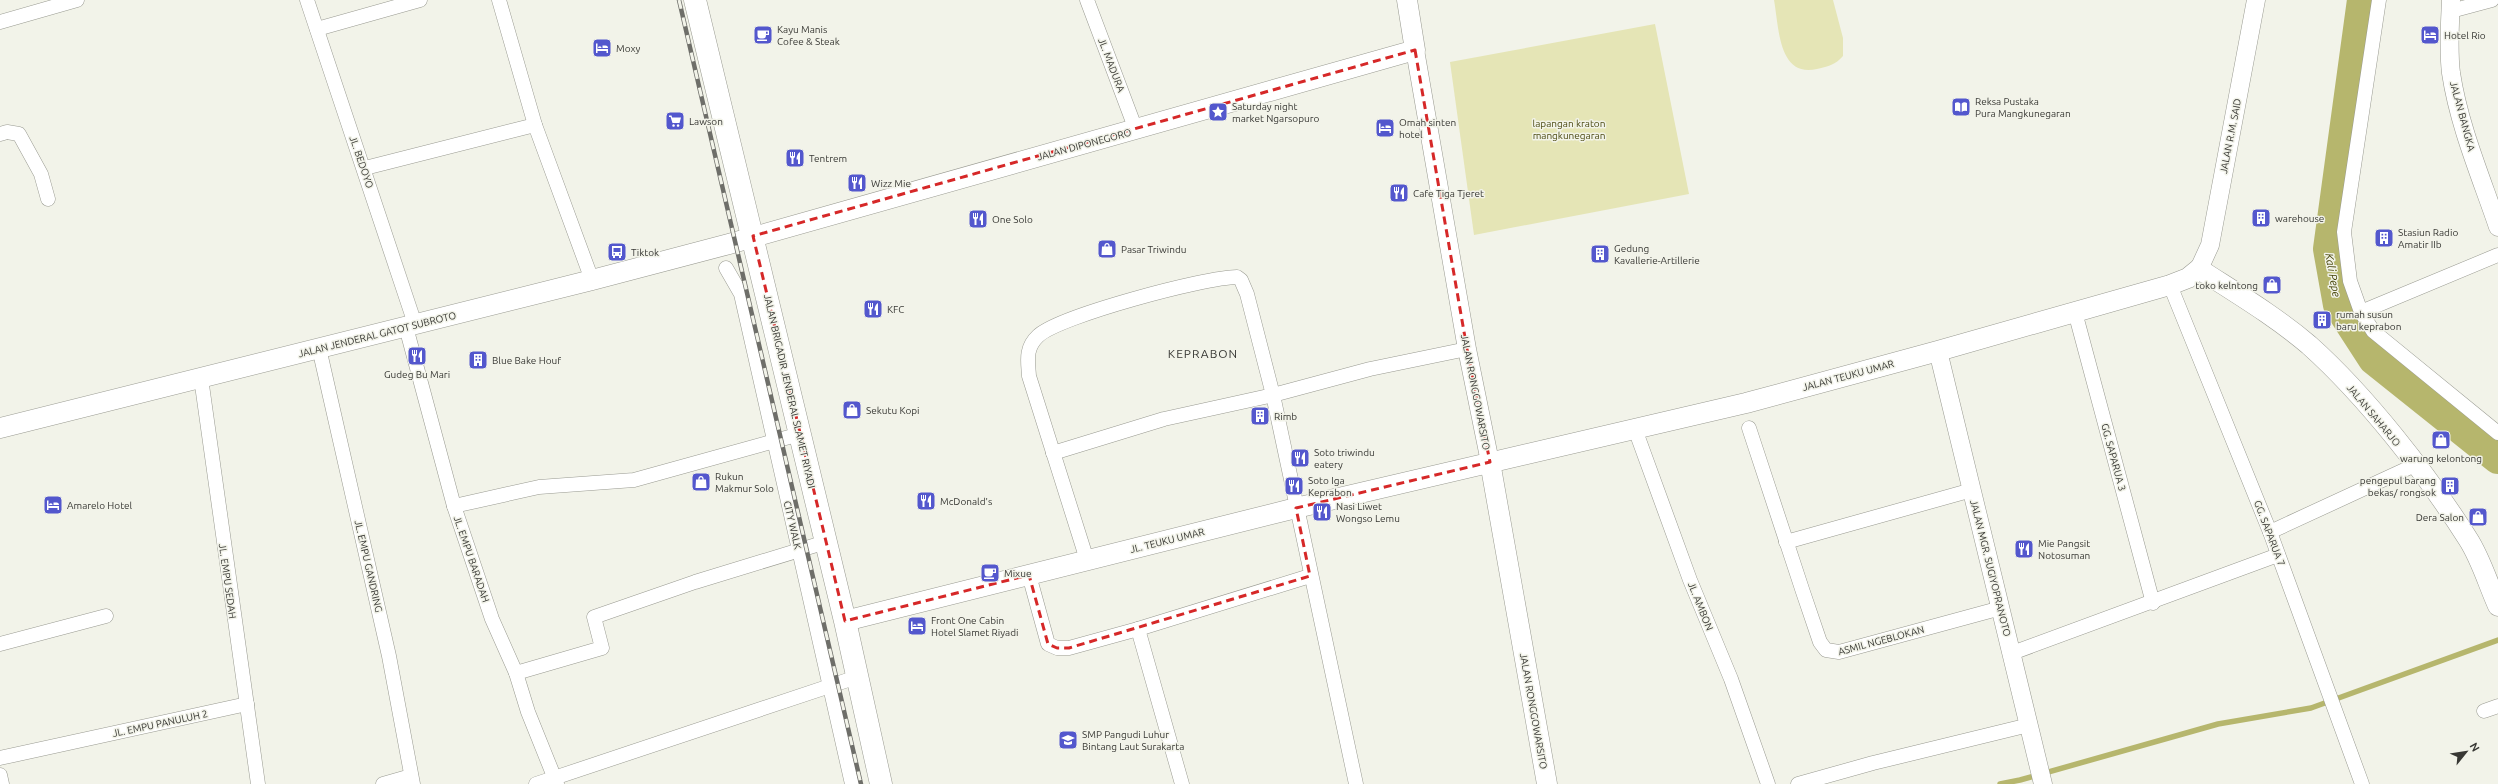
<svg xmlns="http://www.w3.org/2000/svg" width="2498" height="784" font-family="Ubuntu,sans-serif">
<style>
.green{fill:#e5e5b6}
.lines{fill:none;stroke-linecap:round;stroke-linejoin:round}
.stream{stroke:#b6b66d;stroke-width:5.5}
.river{stroke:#b6b66d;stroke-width:32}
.minor-casing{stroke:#999a91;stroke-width:15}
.tertiary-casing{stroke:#999a91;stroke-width:19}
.secondary-casing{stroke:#999a91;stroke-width:21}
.primary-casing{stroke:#999a91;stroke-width:23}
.minor{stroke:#fff;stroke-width:14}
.tertiary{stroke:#fff;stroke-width:18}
.secondary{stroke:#fff;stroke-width:20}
.primary{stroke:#fff;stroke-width:22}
.rail-casing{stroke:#6e6e69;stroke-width:4.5}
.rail{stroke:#f2f3e9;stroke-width:3;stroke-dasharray:9;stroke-linecap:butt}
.marked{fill:none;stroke:#d62828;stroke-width:3;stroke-dasharray:8 5;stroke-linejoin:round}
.labels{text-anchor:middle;stroke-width:3;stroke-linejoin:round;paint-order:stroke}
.poi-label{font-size:10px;fill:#383834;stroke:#f2f3e9;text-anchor:start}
.street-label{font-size:10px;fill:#383834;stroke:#f2f3e9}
.park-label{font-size:10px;fill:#4b4a12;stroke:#f2f3e9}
.water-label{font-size:11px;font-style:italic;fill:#424004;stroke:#f2f3e9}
.quarter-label{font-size:12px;letter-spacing:1px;fill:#383834;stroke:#f2f3e9}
</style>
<rect width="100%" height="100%" fill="#f2f3e9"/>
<g class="green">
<path d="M1774,0H1833L1843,38V56C1835,65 1829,66 1817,69C1778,78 1779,27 1774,0Z"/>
<polygon points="1655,24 1689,194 1474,235 1450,62"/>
</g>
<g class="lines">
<polyline class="stream" points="2000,784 2020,780 2218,724 2311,708 2498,640"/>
<polyline class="river" points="2363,0 2329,249 2339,305 2374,359 2498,458"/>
<g class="minor-casing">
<g id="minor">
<polyline points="307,0 415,324"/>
<polyline points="499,0 535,125 592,280"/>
<polyline points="1087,0 1136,130"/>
<polyline points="2379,0 2344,232 2350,281 2361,312 2373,331 2498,433"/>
<polyline points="2451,11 2492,0"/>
<polyline points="0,22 77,0"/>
<polyline points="317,29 420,0"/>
<polyline points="0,134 7,132 19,134 41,174 48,199"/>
<polyline points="365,168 535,125"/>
<polyline points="726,268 741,294 852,784"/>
<polyline points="2170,285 2270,532 2362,784"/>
<polyline points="2075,312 2153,603"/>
<polyline points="2361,312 2498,255"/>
<polyline points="406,327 454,506 492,619 516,673 528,712 557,784"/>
<polyline points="319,348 389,656 413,784"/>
<polyline points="201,378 258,784"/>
<polyline points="1749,428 1803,592 1820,642 1826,650 1839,652 2001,608"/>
<polyline points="1635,429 1690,580 1731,679 1768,784"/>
<polyline points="1053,453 1164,419 1273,395 1370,369 1467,349"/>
<polyline points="454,506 539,487 634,480 800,434"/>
<polyline points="2270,532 2415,465"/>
<polyline points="1786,542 1972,490"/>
<path d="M1087,560L1029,376C1028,361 1025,348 1038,336C1059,316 1206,277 1237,277L1241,280L1247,294L1273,395L1356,784"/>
<polyline points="1029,575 1048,644 1057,648 1069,648 1138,629"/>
<polyline points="0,644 106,616"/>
<polyline points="2012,653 2278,555"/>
<polyline points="516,673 602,648 594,617 695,582 826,542"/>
<polyline points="2484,711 2498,706"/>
<polyline points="0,758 247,704"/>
<polyline points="0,775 2,784"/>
<polyline points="383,784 411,776"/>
<polyline points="536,784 857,677"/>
<polyline points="1182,784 1138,629 1310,576"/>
<polyline points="1798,784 1873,763 2029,725"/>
</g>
</g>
<g class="tertiary-casing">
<g id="tertiary">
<path d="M2451,0C2450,24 2448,49 2451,73C2459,126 2481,177 2498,227"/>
<polyline points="1415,50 1467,349 1490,462"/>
<polyline points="2199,269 2210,245 2256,0"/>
<polyline points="1938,351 2043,784"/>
</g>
</g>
<g class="secondary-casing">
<g id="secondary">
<polyline points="0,428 592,280 729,244 1415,50 1407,0"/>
<polyline points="1490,462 1547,784"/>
<path d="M845,621L1296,508L1746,403L1938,351L2170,285L2188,278L2199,269C2236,293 2275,316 2309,345C2366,396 2427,474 2468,539C2481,559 2488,584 2498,606"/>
</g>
</g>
<g class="primary-casing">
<polyline id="primary" points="695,0 845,621 881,784"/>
</g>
<use href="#minor" class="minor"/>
<use href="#tertiary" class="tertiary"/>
<use href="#secondary" class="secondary"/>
<use href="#primary" class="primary"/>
<g class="rail-casing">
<polyline id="rail" points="679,0 861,784"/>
</g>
<use href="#rail" class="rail"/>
</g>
<path class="marked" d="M1415,50L1467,349L1490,462L1296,508L1310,576L1069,648H1057L1048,644L1029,575L845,621L753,236Z"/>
<defs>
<g id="cafe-square" transform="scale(1)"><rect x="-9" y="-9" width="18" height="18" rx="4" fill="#5357cd" stroke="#f2f3e9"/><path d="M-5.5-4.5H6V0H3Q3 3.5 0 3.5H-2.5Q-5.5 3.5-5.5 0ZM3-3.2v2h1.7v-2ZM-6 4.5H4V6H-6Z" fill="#fff"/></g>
<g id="hotel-square" transform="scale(1)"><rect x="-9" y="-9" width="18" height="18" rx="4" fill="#5357cd" stroke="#f2f3e9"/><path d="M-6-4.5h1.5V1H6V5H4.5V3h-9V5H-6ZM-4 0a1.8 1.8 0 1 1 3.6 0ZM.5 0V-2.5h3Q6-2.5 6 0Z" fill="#fff"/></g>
<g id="library-square" transform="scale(1)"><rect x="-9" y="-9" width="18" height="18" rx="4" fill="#5357cd" stroke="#f2f3e9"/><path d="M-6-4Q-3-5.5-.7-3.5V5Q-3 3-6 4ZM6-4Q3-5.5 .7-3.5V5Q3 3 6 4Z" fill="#fff"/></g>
<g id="sight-square" transform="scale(1)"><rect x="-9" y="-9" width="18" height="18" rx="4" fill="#5357cd" stroke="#f2f3e9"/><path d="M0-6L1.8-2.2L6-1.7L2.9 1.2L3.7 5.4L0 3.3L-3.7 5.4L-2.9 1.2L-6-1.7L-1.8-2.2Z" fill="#fff"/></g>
<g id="supermarket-square" transform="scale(1)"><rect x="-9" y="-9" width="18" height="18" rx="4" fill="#5357cd" stroke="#f2f3e9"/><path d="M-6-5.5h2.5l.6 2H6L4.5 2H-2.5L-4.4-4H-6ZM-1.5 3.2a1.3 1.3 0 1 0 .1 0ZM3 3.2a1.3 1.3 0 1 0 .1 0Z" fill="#fff"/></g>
<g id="restaurant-square" transform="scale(1)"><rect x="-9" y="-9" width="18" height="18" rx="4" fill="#5357cd" stroke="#f2f3e9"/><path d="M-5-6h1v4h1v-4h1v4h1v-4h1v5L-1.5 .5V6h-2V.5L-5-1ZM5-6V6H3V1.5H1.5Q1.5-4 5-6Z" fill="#fff"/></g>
<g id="building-square" transform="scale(1)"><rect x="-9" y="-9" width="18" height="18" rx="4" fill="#5357cd" stroke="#f2f3e9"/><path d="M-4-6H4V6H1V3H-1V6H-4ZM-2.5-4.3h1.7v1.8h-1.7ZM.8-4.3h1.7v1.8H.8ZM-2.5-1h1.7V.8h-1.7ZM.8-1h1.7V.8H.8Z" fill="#fff"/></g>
<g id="shop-square" transform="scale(1)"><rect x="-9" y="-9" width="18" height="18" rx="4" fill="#5357cd" stroke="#f2f3e9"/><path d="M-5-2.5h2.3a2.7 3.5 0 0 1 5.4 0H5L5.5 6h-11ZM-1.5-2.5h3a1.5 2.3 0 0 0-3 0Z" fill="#fff"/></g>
<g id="bus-square" transform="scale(1)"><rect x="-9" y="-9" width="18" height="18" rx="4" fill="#5357cd" stroke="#f2f3e9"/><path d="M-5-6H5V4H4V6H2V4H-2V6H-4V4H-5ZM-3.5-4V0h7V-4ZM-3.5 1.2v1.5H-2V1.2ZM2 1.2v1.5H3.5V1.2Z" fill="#fff"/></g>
<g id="school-square" transform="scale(1)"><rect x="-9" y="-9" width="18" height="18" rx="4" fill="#5357cd" stroke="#f2f3e9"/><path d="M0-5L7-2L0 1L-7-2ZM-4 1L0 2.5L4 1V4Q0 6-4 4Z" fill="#fff"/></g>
</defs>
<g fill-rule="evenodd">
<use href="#cafe-square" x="763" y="35"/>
<use href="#hotel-square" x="2430" y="35"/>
<use href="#hotel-square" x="602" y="48"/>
<use href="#library-square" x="1961" y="107"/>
<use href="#sight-square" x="1218" y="112"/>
<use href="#supermarket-square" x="675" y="121"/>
<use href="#hotel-square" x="1385" y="128"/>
<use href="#restaurant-square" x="795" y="158"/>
<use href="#restaurant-square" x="857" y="183"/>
<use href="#restaurant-square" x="1399" y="193"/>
<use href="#building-square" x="2261" y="218"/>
<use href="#restaurant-square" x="978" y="219"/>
<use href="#building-square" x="2384" y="238"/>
<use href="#shop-square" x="1107" y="249"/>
<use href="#bus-square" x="617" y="252"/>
<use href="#building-square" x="1600" y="254"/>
<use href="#shop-square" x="2272" y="285"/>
<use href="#restaurant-square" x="873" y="309"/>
<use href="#building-square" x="2322" y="320"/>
<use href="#restaurant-square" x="417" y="356"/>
<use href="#building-square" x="478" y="360"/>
<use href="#shop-square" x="852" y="410"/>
<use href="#building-square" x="1260" y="416"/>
<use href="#shop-square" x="2441" y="440"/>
<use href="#restaurant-square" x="1300" y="458"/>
<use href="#shop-square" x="701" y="482"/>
<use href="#restaurant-square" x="1294" y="486"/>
<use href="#building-square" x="2450" y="486"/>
<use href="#restaurant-square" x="926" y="501"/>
<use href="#hotel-square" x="53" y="505"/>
<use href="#restaurant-square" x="1322" y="512"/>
<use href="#shop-square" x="2478" y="517"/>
<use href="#restaurant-square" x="2024" y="549"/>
<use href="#cafe-square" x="990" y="573"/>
<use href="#hotel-square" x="917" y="626"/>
<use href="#school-square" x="1068" y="740"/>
</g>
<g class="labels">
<g class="poi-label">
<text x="777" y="33">Kayu Manis<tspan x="777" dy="12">Cofee &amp; Steak</tspan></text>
<text x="2444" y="39">Hotel Rio</text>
<text x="616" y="52">Moxy</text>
<text x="1975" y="105">Reksa Pustaka<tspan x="1975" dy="12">Pura Mangkunegaran</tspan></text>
<text x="1232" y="110">Saturday night<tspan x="1232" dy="12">market Ngarsopuro</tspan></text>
<text x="689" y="125">Lawson</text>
<text x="1399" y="126">Omah sinten<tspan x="1399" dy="12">hotel</tspan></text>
<text x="809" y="162">Tentrem</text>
<text x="871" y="187">Wizz Mie</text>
<text x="1413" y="197">Cafe Tiga Tjeret</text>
<text x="2275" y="222">warehouse</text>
<text x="992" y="223">One Solo</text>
<text x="2398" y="236">Stasiun Radio<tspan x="2398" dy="12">Amatir IIb</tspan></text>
<text x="1614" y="252">Gedung<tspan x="1614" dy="12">Kavallerie-Artillerie</tspan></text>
<text x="1121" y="253">Pasar Triwindu</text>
<text x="631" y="256">Tiktok</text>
<text x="2258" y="289" text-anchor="end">toko kelntong</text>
<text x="887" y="313">KFC</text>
<text x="2336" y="318">rumah susun<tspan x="2336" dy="12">baru keprabon</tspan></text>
<text x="492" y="364">Blue Bake Houf</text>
<text x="417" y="378" text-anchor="middle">Gudeg Bu Mari</text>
<text x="866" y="414">Sekutu Kopi</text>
<text x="1274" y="420">Rimb</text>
<text x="1314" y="456">Soto triwindu<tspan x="1314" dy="12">eatery</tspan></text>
<text x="2441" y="462" text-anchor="middle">warung kelontong</text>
<text x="715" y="480">Rukun<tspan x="715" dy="12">Makmur Solo</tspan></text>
<text x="1308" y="484">Soto Iga<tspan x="1308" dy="12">Keprabon</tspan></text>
<text x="2436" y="484" text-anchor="end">pengepul barang<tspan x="2436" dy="12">bekas/ rongsok</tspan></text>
<text x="940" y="505">McDonald's</text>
<text x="67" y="509">Amarelo Hotel</text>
<text x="1336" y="510">Nasi Liwet<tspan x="1336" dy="12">Wongso Lemu</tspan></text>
<text x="2464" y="521" text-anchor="end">Dera Salon</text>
<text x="2038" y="547">Mie Pangsit<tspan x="2038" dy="12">Notosuman</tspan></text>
<text x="1004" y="577">Mixue</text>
<text x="931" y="624">Front One Cabin<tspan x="931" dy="12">Hotel Slamet Riyadi</tspan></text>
<text x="1082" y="738">SMP Pangudi Luhur<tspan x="1082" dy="12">Bintang Laut Surakarta</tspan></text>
</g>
<g class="street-label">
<text transform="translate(1112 65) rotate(69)" y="4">JL. MADURA</text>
<text transform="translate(2463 116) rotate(75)" y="4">JALAN BANGKA</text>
<text transform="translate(2230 136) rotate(-79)" y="4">JALAN R.M. SAID</text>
<text transform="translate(1084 144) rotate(-15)" y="4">JALAN DIPONEGORO</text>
<text transform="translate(362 162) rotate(71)" y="4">JL. BEDOYO</text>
<text transform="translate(377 334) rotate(-14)" y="4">JALAN JENDERAL GATOT SUBROTO</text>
<text transform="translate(1848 375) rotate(-15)" y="4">JALAN TEUKU UMAR</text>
<text transform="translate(790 391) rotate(77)" y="4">JALAN BRIGADIR JENDERAL SLAMET RIYADI</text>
<text transform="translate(1476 392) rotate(79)" y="4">JALAN RONGGOWARSITO</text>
<text transform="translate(2374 415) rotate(50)" y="4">JALAN SAHARJO</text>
<text transform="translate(2114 457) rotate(75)" y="4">GG. SAPARUA 3</text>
<text transform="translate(793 525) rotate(77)" y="4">CITY WALK</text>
<text transform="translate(2270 533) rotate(69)" y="4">GG. SAPARUA 7</text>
<text transform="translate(1167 540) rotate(-14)" y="4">JL. TEUKU UMAR</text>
<text transform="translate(472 559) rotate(71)" y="4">JL. EMPU BARADAH</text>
<text transform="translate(369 566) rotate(77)" y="4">JL. EMPU GANDRING</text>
<text transform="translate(1991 568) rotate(76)" y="4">JALAN MGR. SUGIYOPRANOTO</text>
<text transform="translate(228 581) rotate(82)" y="4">JL. EMPU SEDAH</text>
<text transform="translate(1701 606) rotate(68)" y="4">JL. AMBON</text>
<text transform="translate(1881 640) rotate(-15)" y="4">ASMIL NGEBLOKAN</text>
<text transform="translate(1534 711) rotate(80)" y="4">JALAN RONGGOWARSITO</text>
<text transform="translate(160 723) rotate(-12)" y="4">JL. EMPU PANULUH 2</text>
</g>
<g class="park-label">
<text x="1569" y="127">lapangan kraton<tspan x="1569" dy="12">mangkunegaran</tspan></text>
</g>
<g class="water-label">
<text transform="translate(2333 275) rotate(80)" y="4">Kali Pepe</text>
</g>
<g class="quarter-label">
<text x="1203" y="358">KEPRABON</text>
</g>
</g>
<g transform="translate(2466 752) rotate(60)" stroke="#f2f3e9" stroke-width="3" paint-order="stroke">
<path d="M0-3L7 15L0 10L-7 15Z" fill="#383834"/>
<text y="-6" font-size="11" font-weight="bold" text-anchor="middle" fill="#383834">N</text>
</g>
</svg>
